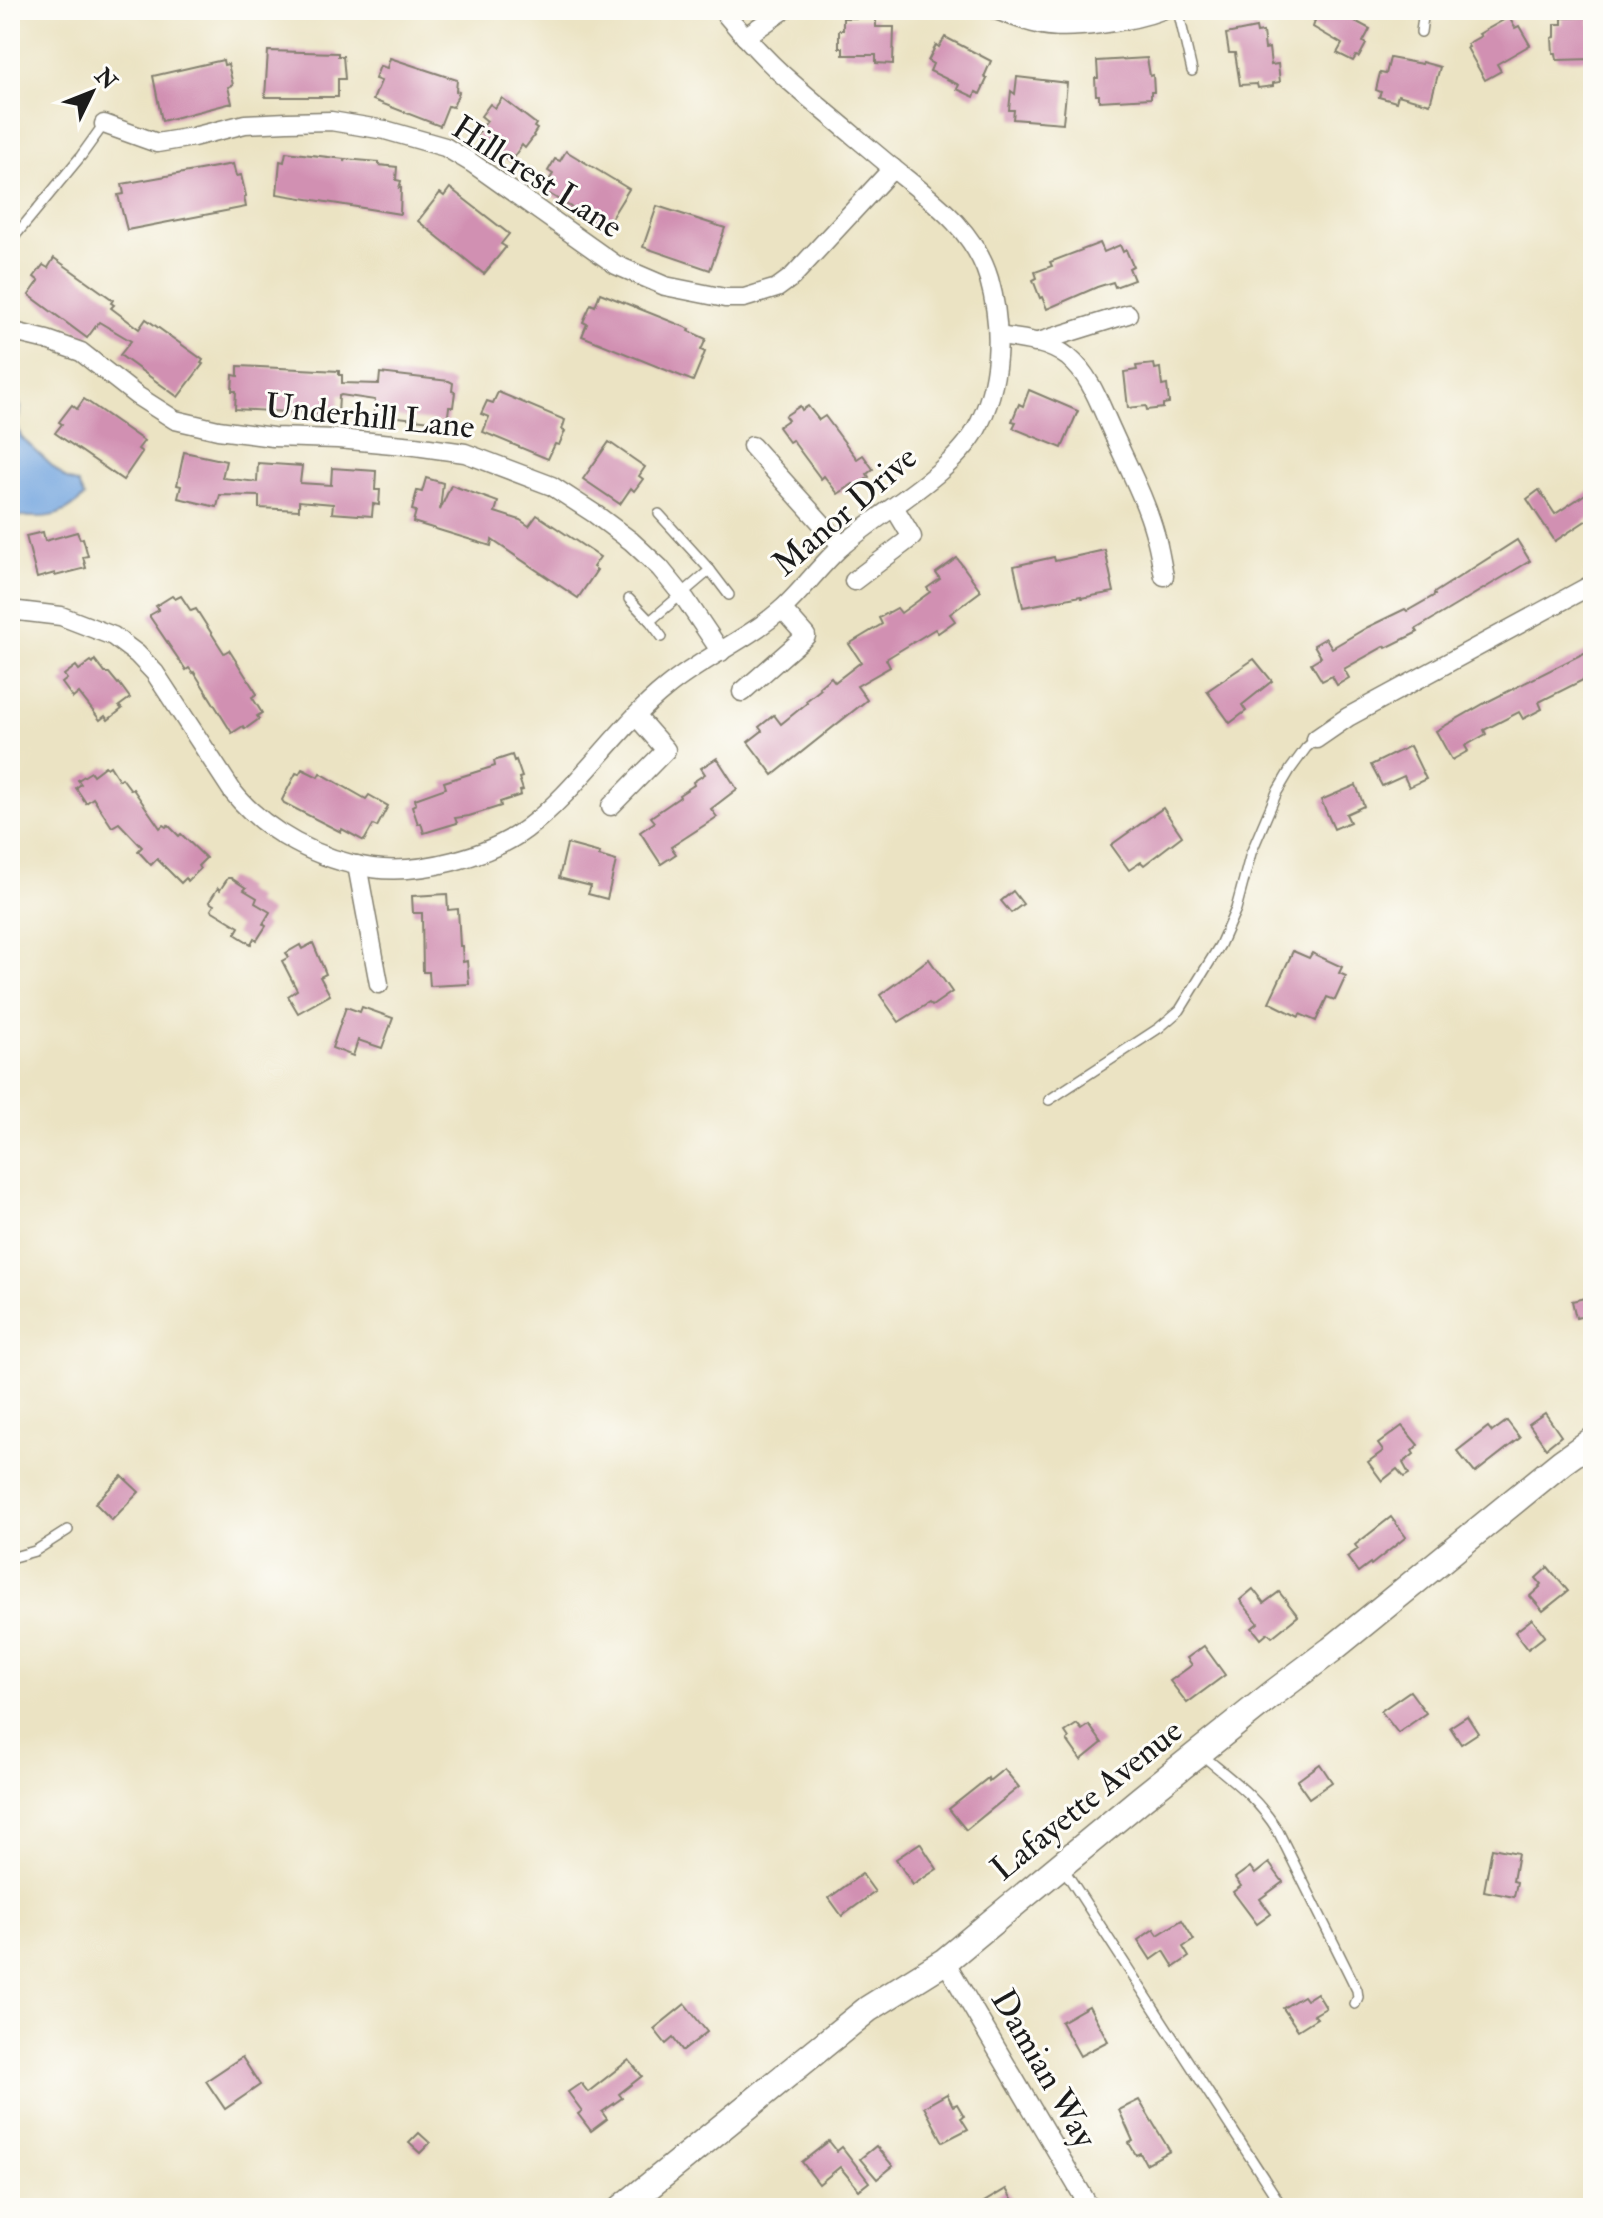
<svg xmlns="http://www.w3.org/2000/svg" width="1603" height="2218" font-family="'IM FELL Double Pica',serif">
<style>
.water{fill:#74a6df;stroke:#48617e;stroke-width:2}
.building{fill:#d190b2}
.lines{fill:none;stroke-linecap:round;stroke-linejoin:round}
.lane-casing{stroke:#848070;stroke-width:12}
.street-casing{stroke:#848070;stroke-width:21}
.secondary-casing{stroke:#848070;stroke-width:29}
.lane{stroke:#fff;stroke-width:9}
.street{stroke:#fff;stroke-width:18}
.secondary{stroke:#fff;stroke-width:26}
.labels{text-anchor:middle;stroke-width:6;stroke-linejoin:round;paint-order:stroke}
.street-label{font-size:34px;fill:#1c1c1c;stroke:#fdfcf7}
</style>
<rect width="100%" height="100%" fill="#fdfcf7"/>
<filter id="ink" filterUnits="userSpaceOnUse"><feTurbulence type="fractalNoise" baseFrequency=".0125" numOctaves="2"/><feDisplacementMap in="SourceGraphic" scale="16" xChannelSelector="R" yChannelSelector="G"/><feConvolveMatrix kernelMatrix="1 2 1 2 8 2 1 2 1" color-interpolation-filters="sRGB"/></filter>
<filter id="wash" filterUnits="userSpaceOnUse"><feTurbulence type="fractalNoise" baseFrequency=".006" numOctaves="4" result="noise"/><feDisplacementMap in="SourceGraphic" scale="32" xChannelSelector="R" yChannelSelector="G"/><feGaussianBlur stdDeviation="1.8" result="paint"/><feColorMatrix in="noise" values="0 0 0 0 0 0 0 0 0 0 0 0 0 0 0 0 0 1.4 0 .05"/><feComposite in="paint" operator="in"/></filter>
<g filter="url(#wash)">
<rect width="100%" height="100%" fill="#ebe3c3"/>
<path class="water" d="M10,394L16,395L21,408L17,424L21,437L65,478L78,484L84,497C61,520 40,519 10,515Z"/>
<g id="blocks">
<g class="building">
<polygon points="1297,10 1345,10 1357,16 1355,21 1370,29 1363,42 1366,44 1359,57 1356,56 1353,61 1337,53 1342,44 1313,27 1315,21"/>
<polygon points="1509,17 1515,28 1519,26 1530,45 1497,64 1501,71 1485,80 1467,48 1469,47 1467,44 1481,36 1479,34"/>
<polygon points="1590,17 1590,25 1593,25 1593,59 1557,60 1556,53 1553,53 1552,38 1555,37 1555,24 1562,24 1562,18"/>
<polygon points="843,18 876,18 876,27 894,27 893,64 876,63 876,55 843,55 843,48 839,48 839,30 843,30"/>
<polygon points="1256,28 1257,33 1263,32 1265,49 1269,48 1271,65 1278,64 1280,82 1273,83 1273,86 1258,88 1257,84 1240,85 1235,53 1229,53 1226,34"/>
<polygon points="945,37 991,61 984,77 987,79 980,94 976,92 974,97 957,89 959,85 930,71 933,64 928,61 936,45 939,47"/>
<polygon points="268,51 338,53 338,56 343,56 345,79 338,79 338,97 265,97"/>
<polygon points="390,58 457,80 456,91 459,92 453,107 448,106 440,126 373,100 381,81 375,79 380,66 387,68"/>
<polygon points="1147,58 1150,76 1153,75 1154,92 1151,92 1151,98 1099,101 1099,95 1096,95 1095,78 1098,78 1097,61"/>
<polygon points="1390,58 1422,64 1422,62 1440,67 1430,104 1398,95 1396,102 1379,97 1381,92 1376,90 1380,73 1386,74"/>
<polygon points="223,60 224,65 228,64 233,85 228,87 232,103 162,121 153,76"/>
<polygon points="1017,77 1067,83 1063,123 1013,119 1014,110 1009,110 1011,91 1015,94"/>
<polygon points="502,98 536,124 534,127 537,129 533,135 534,136 525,148 522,145 510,162 476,136 487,121 481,116 490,104 495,108"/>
<polygon points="566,151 629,189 605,228 543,190 553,174 548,171 555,159 560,161"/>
<polygon points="286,152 344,159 344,162 345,159 379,162 379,165 397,167 396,180 401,181 399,188 401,188 400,214 277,194 280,161 284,162"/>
<polygon points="233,164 236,176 241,175 246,196 244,197 246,207 127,230 118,195 124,194 122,184"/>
<polygon points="450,188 509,234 501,244 506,247 484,274 418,221 440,193 444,196"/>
<polygon points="657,206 725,228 710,270 643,247"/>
<polygon points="1100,243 1104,252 1120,245 1123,252 1126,250 1133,266 1129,268 1134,280 1115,287 1113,282 1097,287 1047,309 1042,297 1040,298 1033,280 1037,278 1035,272 1052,266 1050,262"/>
<polygon points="54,258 113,300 111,303 114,305 111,308 139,329 146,319 203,360 201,363 203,364 178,397 120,355 131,341 99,322 87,338 29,295 39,281 34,277 43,265 48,268"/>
<polygon points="600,293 690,329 689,331 706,339 701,350 705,352 693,381 582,336 587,324 583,322 591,304 595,306"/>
<polygon points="1154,364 1155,369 1160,368 1162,386 1167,385 1169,403 1163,404 1163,408 1147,410 1146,406 1128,408 1124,372 1137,370 1136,366"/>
<polygon points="238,366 339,371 339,375 342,375 342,383 379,384 380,373 449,381 453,383 452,391 455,392 453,407 449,407 447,423 374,414 375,400 341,395 339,396 338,415 235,409 236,391 232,391 233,375 238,376"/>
<polygon points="1029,390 1078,411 1062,448 1013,428 1016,422 1012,421 1019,404 1023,406"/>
<polygon points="498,392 565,420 562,430 565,431 559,445 555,444 548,459 483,432 489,417 481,414 487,401 493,403"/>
<polygon points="84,399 144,441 138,449 142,452 123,480 55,433 62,424 59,422 72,405 77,409"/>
<polygon points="800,406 802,410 808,406 819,420 825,416 857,459 863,455 873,469 867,474 869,477 855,487 853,484 838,494 824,476 821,479 792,440 789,442 778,427 788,420 785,416"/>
<polygon points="609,442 645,467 639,476 643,479 634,491 631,488 620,504 583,479"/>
<polygon points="184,452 226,461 222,478 257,482 258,463 302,466 300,483 331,485 332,468 376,471 375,490 380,490 379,505 373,504 372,516 332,513 333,504 299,501 299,510 259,508 259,496 220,495 217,507 178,498 181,486 177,485"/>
<polygon points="426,478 443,483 440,510 451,485 498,502 495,512 520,520 529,526 537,515 600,557 593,567 597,570 578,598 492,540 491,546 413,522 416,511 412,510 417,491 422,492"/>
<polygon points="1593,489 1593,516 1555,541 1527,499 1539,490 1555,514"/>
<polygon points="43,532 45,541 77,532 80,539 83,538 88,556 83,557 86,568 55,576 55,573 37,578 26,536"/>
<polygon points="1517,540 1530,561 1416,629 1418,632 1386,648 1385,646 1344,669 1349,678 1337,685 1332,676 1322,681 1311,663 1321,657 1314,645 1326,638 1332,648 1368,627 1405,609 1407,611 1435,595 1434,593"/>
<polygon points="1105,550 1114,592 1081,598 1081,596 1023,607 1014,566 1054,557 1055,561"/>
<polygon points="957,558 981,591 950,614 955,621 938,633 935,629 886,659 890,667 857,686 867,700 773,775 748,742 762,731 759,727 774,715 781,724 807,703 806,701 821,689 819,687 831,677 835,682 861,662 849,644 882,624 879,618 897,608 901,613 930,592 927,588 940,579 936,573"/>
<polygon points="172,596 175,599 181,596 191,611 196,609 224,653 229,650 257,694 252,697 262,713 257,716 259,719 245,729 243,726 232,733 194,672 193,673 189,668 186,670 150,617 150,615 159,610 156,606"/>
<polygon points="1586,652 1593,666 1593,675 1539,702 1542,709 1523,719 1519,712 1484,730 1486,734 1465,746 1468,751 1452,760 1436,731 1485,703"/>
<polygon points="1254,659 1272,681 1242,705 1246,711 1230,723 1207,691"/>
<polygon points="95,660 105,673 109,673 118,684 119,683 130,698 119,706 122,709 108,720 105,716 100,720 79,693 73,698 62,683 67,679 64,675 76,666 79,670 91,661 93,663"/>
<polygon points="1410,746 1426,779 1409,787 1404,776 1382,786 1371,765"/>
<polygon points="512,755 514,761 516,760 522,777 519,778 523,790 520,791 521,795 500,802 501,806 469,816 455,818 457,823 424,833 421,823 418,824 412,806 416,804 415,799 446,788 444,782 495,766 494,761"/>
<polygon points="717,758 737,789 711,809 717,817 671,847 676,854 661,864 640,832 655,822 651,817 680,797 679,795 694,785 693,782 705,774 701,768"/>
<polygon points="105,766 107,768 110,766 119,780 122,778 131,790 133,789 160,828 163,825 166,827 168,825 179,836 181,834 206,858 198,866 200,869 188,881 186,878 181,883 157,859 151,865 138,851 142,847 119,823 112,827 93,798 86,803 76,788 81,784 78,780 91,772 93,775"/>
<polygon points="302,769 318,777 320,773 366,799 369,795 388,806 377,827 373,825 364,841 342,829 341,832 284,803 282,800 296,773 299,774"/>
<polygon points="1356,785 1364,806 1346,814 1350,822 1334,829 1321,800"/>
<polygon points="1163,808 1182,836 1144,865 1141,862 1129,870 1111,845"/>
<polygon points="567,844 600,853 599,856 616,861 607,899 588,894 591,886 559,878"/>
<polygon points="228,878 231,878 246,888 244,890 257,898 255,903 270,912 263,924 266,926 257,940 254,938 251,944 235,934 239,927 211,910 214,905 209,902 218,888 220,890"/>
<polygon points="1013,891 1023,904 1011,913 1001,901"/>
<polygon points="447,894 448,910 458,909 460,946 462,946 463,962 467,961 469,984 430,986 429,972 423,972 422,913 413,913 412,896"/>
<polygon points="313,943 326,974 320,977 330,995 298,1013 288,996 297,990 282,961 289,957 286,953 300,945 302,949"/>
<polygon points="1293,951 1309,958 1312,953 1342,967 1339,973 1346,976 1335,1000 1327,997 1316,1021 1300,1014 1299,1017 1269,1002"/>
<polygon points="929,959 952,992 932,1006 929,1003 899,1022 880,995"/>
<polygon points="346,1007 360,1012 362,1007 393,1018 382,1048 358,1040 353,1056 332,1048"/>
<polygon points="1593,1296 1593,1314 1576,1318 1572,1301"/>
<polygon points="1545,1413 1561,1436 1546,1448 1529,1424"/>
<polygon points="1507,1421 1520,1438 1475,1473 1457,1451 1488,1427 1492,1432"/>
<polygon points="1402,1426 1418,1445 1412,1451 1414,1454 1403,1463 1409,1474 1404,1477 1397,1469 1382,1481 1368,1462 1383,1451 1378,1444"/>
<polygon points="122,1476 139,1492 112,1520 95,1503"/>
<polygon points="1391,1517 1406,1537 1371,1565 1370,1563 1358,1572 1347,1557 1358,1549 1355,1545"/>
<polygon points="1548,1567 1568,1591 1543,1611 1530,1596 1540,1587 1539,1586 1541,1584 1536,1578"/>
<polygon points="1253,1589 1264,1603 1279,1592 1298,1616 1272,1637 1268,1633 1261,1639 1252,1628 1258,1623 1240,1600"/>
<polygon points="1532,1619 1545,1636 1528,1649 1515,1632"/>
<polygon points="1204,1646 1225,1675 1187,1703 1170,1681 1192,1665 1187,1658"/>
<polygon points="1410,1691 1426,1713 1398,1733 1381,1711"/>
<polygon points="1467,1716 1478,1733 1461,1744 1450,1727"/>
<polygon points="1077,1724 1082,1730 1089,1725 1102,1743 1081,1760 1067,1740 1069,1738 1065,1732"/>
<polygon points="1320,1764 1332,1782 1309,1798 1297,1781"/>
<polygon points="1004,1769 1019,1787 966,1830 949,1809 988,1778 989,1781"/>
<polygon points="920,1843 937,1869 913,1885 896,1859"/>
<polygon points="1492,1848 1518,1853 1513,1881 1517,1882 1514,1897 1484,1891"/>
<polygon points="1269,1863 1283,1882 1260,1899 1271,1914 1257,1924 1233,1892 1241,1886 1235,1878 1250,1867 1255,1874"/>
<polygon points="862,1874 875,1892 842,1916 829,1898"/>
<polygon points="1182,1920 1194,1940 1183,1947 1189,1957 1174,1967 1164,1951 1151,1960 1138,1940 1154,1929 1158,1935"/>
<polygon points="1317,1993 1326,2008 1314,2015 1317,2018 1298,2030 1283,2008 1303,1996 1306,2000"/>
<polygon points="685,2004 707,2032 683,2051 673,2038 666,2044 654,2029"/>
<polygon points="1089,2006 1108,2041 1080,2056 1061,2022"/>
<polygon points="242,2057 260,2085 225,2109 206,2081"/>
<polygon points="629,2060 642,2076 619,2094 622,2098 602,2112 607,2119 591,2131 578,2114 582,2111 568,2092 581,2083 588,2092"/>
<polygon points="947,2094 953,2106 957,2104 964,2116 961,2118 968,2129 943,2142 924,2107"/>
<polygon points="1139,2100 1170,2151 1146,2164 1140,2153 1136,2155 1129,2143 1133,2141 1119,2110"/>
<polygon points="419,2133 430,2143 420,2153 409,2143"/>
<polygon points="829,2141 837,2151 842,2147 869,2182 859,2190 840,2167 819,2184 802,2162"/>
<polygon points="876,2146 893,2166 877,2179 860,2159"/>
<polygon points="1006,2189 1017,2208 974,2208"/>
</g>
</g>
</g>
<g filter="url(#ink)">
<use href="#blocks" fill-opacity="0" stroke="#848070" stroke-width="2"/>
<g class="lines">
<g class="lane-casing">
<g id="lane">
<polyline points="1178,10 1192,71"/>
<polyline points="1421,32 1424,10"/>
<polyline points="10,242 81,156 104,124"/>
<polyline points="659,514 710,570 729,595"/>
<polyline points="629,599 650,621 710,570"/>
<polyline points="650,621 662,637"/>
<polyline points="1049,1100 1159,1028 1180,1010 1220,945 1236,909 1251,853 1277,792 1290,770 1306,748 1316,739"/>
<polyline points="10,1558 35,1551 68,1530"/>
<path d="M1202,1755C1232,1780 1257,1797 1278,1831L1357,1990L1358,1997L1355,2004"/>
<polyline points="1063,1868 1283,2208"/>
</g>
</g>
<g class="street-casing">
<g id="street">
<path d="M996,10C1010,15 1024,21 1038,24C1068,32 1133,21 1162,10"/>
<polyline points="745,37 784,10"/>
<polyline points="104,124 157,143 193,137 245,124 287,122 331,121 385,130 445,147 472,163 616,265 665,286 725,298 744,298 777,288 792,277 893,168"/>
<polyline points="10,331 47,340 81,352 136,395 175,420 218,430 273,437 338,439 415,446 465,453 552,486 595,514 631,541 660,568 686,600 721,652"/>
<path d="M998,336C1021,339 1049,342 1068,357C1091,376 1100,405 1112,431C1127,465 1145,498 1155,534C1159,547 1161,562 1164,576"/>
<polyline points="1035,343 1128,314"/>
<polyline points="752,446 842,546"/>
<polyline points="854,581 912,537 894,507"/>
<path d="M10,610L61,616L113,636L137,654L155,673L233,792C265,832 321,861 372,868C418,875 490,856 526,829C579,789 615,729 666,688C702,658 747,640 782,609C804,589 821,564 843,545C882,511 951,474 976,430C1001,385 1003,328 989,279C974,228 929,198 889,165C857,138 825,112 793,84C767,62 744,36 722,10"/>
<polyline points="742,692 806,636 782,609"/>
<polyline points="1316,739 1348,717 1593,584"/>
<polyline points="611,806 666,750 636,716"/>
<polyline points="357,865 379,984"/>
<polyline points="945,1961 1090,2208"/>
</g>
</g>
<g class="secondary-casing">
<polyline id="secondary" points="622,2208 868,2009 945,1961 1141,1799 1275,1692 1331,1650 1562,1462 1593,1440"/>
</g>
<use href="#lane" class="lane"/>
<use href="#street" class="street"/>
<use href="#secondary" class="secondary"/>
</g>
</g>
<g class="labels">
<g class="street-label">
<text transform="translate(538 176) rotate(33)" y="12">Hillcrest Lane</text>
<text transform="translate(370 415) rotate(6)" y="12">Underhill Lane</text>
<text transform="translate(844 510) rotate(-41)" y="12">Manor Drive</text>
<text transform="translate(1086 1799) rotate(-39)" y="12">Lafayette Avenue</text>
<text transform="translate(1045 2068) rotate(60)" y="12">Damian Way</text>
</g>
</g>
<rect width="1603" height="2218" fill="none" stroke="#fdfcf7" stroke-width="40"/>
<g transform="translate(92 92) rotate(47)" stroke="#fdfcf7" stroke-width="6" paint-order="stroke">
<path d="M0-6L14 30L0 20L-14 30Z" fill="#1c1c1c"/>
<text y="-12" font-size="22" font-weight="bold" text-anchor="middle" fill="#1c1c1c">N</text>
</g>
</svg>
